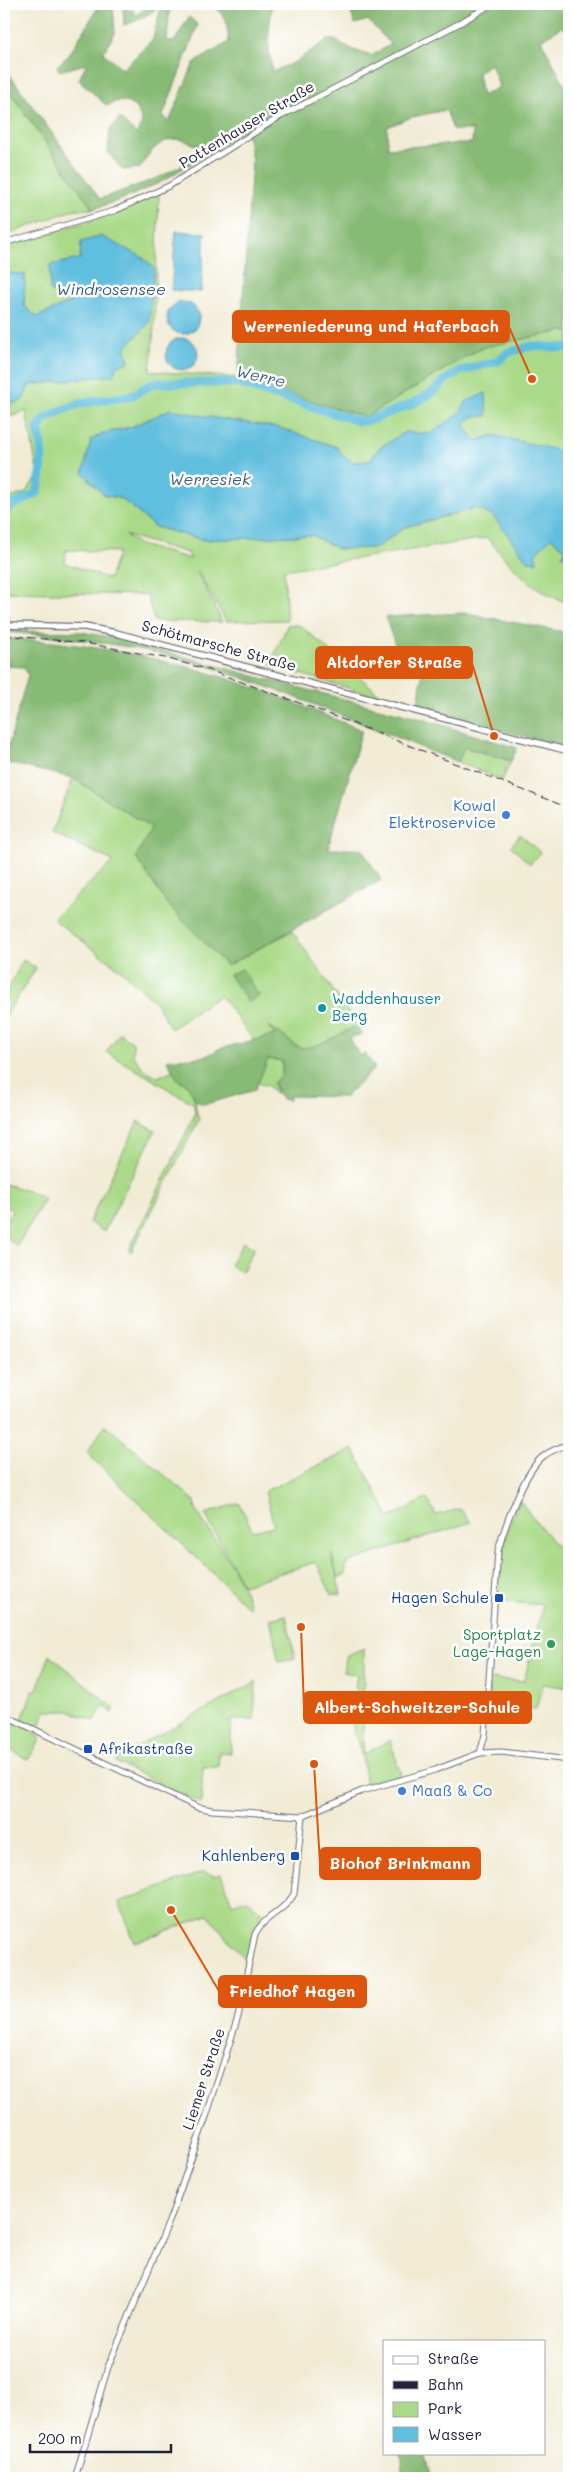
<svg xmlns="http://www.w3.org/2000/svg" width="573" height="2482" font-family="Mali,sans-serif">
<style>
.green{fill:#aada89;stroke:#667e62;fill-rule:evenodd}
.forest{fill:#87ba75;stroke:#546e58;fill-rule:evenodd}
.water{fill:#60bede;stroke:#41708c}
.lines{fill:none;stroke-linecap:round;stroke-linejoin:round}
.river{stroke:#60bede;stroke-width:9}
.secondary-casing{stroke:#6a6871;stroke-width:7}
.primary-casing{stroke:#6a6871;stroke-width:8}
.secondary{stroke:#fff;stroke-width:5}
.primary{stroke:#fff;stroke-width:5.5}
.rail{stroke:#22223b;stroke-width:1;stroke-dasharray:8 4;stroke-linecap:butt}
.shop-dot{fill:#3f7fe0;stroke:#fff;stroke-width:2}
.culture-dot{fill:#0f9aa8;stroke:#fff;stroke-width:2}
.transit-dot{fill:#1a4fb4;stroke:#fff;stroke-width:2}
.leisure-dot{fill:#2e9e5b;stroke:#fff;stroke-width:2}
.labels{text-anchor:middle;stroke-width:5;stroke-linejoin:round;paint-order:stroke}
.street-label{font-size:15px;fill:#22223b;stroke:#fff}
.shop-label{font-size:15px;fill:#366cbe;stroke:#fff;text-anchor:end}
.culture-label{font-size:15px;fill:#0d838f;stroke:#fff;text-anchor:start}
.transit-label{font-size:15px;fill:#164399;stroke:#fff;text-anchor:end}
.leisure-label{font-size:15px;fill:#27864d;stroke:#fff;text-anchor:end}
.water-label{font-size:16px;font-style:italic;fill:#3b607c;stroke:#fff}
.leader{fill:none;stroke:#de560e;stroke-width:2}
.callout-dot{fill:#de560e;stroke:#fff;stroke-width:2}
.callout{fill:#de560e;stroke:#de560e;stroke-width:2}
.callout-label{font-size:16px;text-anchor:middle;font-weight:bold;fill:#fff}
</style>
<rect width="100%" height="100%" fill="#fff"/>
<filter id="ink" filterUnits="userSpaceOnUse"><feTurbulence type="fractalNoise" baseFrequency=".02" numOctaves="2"/><feDisplacementMap in="SourceGraphic" scale="10" xChannelSelector="R" yChannelSelector="G"/><feConvolveMatrix kernelMatrix="1 2 1 2 8 2 1 2 1" color-interpolation-filters="sRGB"/></filter>
<filter id="wash" filterUnits="userSpaceOnUse"><feTurbulence type="fractalNoise" baseFrequency=".0096" numOctaves="4" result="noise"/><feDisplacementMap in="SourceGraphic" scale="20" xChannelSelector="R" yChannelSelector="G"/><feGaussianBlur stdDeviation="1.12" result="paint"/><feColorMatrix in="noise" values="0 0 0 0 0 0 0 0 0 0 0 0 0 0 0 0 0 1.4 0 .05"/><feComposite in="paint" operator="in"/></filter>
<g filter="url(#wash)">
<rect width="100%" height="100%" fill="#f1ebd4"/>
<g class="green">
<polygon points="4,84 93,209 75,209 6,235 4,229"/>
<path d="M159,193L154,329L150,371L240,378L460,360C470,354 530,324 538,325C548,325 559,329 569,331V453L476,442L464,425L471,417L467,401L460,413L430,435L405,432L378,449L370,461L354,462L343,456L171,409L134,426L102,434L90,478L104,495L122,499L155,527L204,540L312,535L338,549L376,548L405,527L475,508L493,516L528,561L551,537L567,550L562,555L569,559V603C532,592 512,566 487,538L284,570L287,620L226,621L197,571L222,622L154,621L147,595L4,592V500L25,493L38,475L26,411L4,419V407L23,400L29,385L113,375L117,366L129,362L125,348L149,323L80,259L72,302L37,317L24,306L25,274L4,273V245L93,220ZM125,535L188,553L191,559L140,545ZM66,550L118,552V553L109,579L65,563Z"/>
<polygon points="288,624 301,626 385,699 270,665"/>
<polygon points="464,747 511,761 502,780 458,762"/>
<path d="M73,778L151,828L226,966L292,931L358,1026C344,1031 311,1052 299,1048C288,1044 281,1032 269,1028L275,1035L254,1041L220,995L171,1029L156,1003L122,971L53,919L113,861L52,833Z"/>
<polygon points="520,835 541,853 530,864 511,846"/>
<polygon points="23,960 36,968 4,1019 4,997"/>
<path d="M120,1033L133,1043V1056L144,1069L158,1077L173,1070C177,1079 181,1079 187,1085C197,1095 194,1108 199,1119L131,1252L129,1250L195,1114L194,1104L106,1052Z"/>
<polygon points="268,1059 282,1061 282,1074 273,1083 277,1094 268,1086 257,1083"/>
<polygon points="138,1121 155,1131 104,1232 89,1222"/>
<polygon points="4,1184 29,1191 45,1199 17,1246 4,1236 4,1224 12,1211 4,1205"/>
<polygon points="243,1242 254,1248 242,1272 230,1265"/>
<path d="M105,1425L195,1501L196,1510C209,1531 249,1587 250,1609L87,1453Z"/>
<polygon points="353,1449 390,1518 427,1498 436,1515 460,1509 471,1522 346,1563 346,1574 338,1578 331,1552 341,1594 331,1594 316,1562 243,1585 205,1514 239,1503 253,1531 274,1526 265,1491"/>
<path d="M519,1500L569,1562V1688L543,1684L536,1709L489,1705L491,1679L524,1681L543,1605L498,1601C500,1560 503,1538 519,1500Z"/>
<polygon points="286,1615 295,1658 279,1662 270,1619"/>
<polygon points="364,1648 363,1755 390,1740 401,1775 366,1787 362,1756 350,1717 357,1675 343,1672 347,1655"/>
<polygon points="50,1655 114,1708 113,1713 103,1705 95,1721 68,1711 46,1711 36,1735 41,1739 28,1760 4,1745 4,1716 16,1722 23,1717 33,1690 36,1691"/>
<polygon points="256,1682 254,1720 231,1720 231,1753 219,1752 218,1767 203,1767 201,1803 117,1763 116,1758"/>
<polygon points="204,1872 215,1876 221,1874 232,1904 247,1899 265,1916 257,1928 246,1961 208,1915 135,1943 119,1902"/>
</g>
<g class="forest">
<path d="M100,4H113L115,33L103,53L123,69L153,39L161,7L136,21L124,25L123,9L133,10L136,15L153,4H170L167,41L174,42L189,17L198,25L163,115L169,122L194,63L229,42L226,20L214,4H272L268,39L272,72L295,62L327,40H335L354,50L371,56L391,44L368,20L355,24L348,4H569V36L563,26L541,40L566,88L569,86V332L563,331L480,348L366,417L248,383L238,377L252,160L248,138L244,131L161,182L123,199L93,209L4,84V67L100,199L160,177L206,152C175,130 158,137 140,168L123,170L108,153L110,130L120,118L136,134L142,124L138,109C127,101 119,98 107,106L79,80L86,64L59,71L57,66L69,55ZM491,63L499,87L482,96L478,73ZM446,110L453,130H473L472,143L388,148L387,127L412,117Z"/>
<polygon points="464,613 569,633 569,748 418,708 423,666 400,658 385,617"/>
<path d="M12,631L81,632L116,638L265,679L422,719L517,748L511,761L464,747L458,762C376,730 294,694 210,667C143,646 73,637 4,632Z"/>
<path d="M4,638C72,642 139,653 206,672C259,687 311,710 362,730L328,849H362L381,880L227,966L167,904L136,857L151,828L73,778L4,762L28,675L24,667L4,666Z"/>
<polygon points="242,969 259,996 248,1002 229,975"/>
<path d="M268,1026C279,1031 287,1040 297,1046C309,1054 343,1031 358,1026L361,1034L350,1038L360,1057L365,1053L375,1068L345,1097L289,1096V1100L282,1099L273,1083L282,1074V1061L268,1059L255,1090L206,1104L197,1102L187,1084L178,1080L167,1060C184,1057 205,1061 218,1049L275,1035Z"/>
<polygon points="400,2453 425,2453 432,2478 403,2478"/>
</g>
<g class="water">
<polygon points="176,231 205,233 201,292 171,290"/>
<polygon points="101,236 142,257 154,268 149,323 125,348 129,362 117,366 114,375 29,385 23,400 4,407 4,273 25,274 24,306 37,317 71,302 50,291 50,265 80,259 81,242"/>
<circle cx="183" cy="318" r="16"/>
<circle cx="182" cy="354" r="16"/>
<polygon points="486,393 487,416 471,417 464,425 476,441 493,435 569,453 569,559 562,555 566,550 551,538 535,554 537,562 528,561 493,516 475,508 405,527 376,548 338,549 312,535 204,540 155,527 122,499 104,495 83,473 91,440 102,434 134,426 171,409 197,415 280,428 337,447 343,456 354,462 370,461 378,449 405,432 430,434 460,413 467,401"/>
</g>
<g class="lines">
<path class="river" d="M4,510L37,493C43,471 44,451 38,429L45,419L62,410L82,403L131,396L154,383H237L358,421H367L412,404L432,393L444,381L460,371L498,361L509,352L532,346L569,348"/>
</g>
</g>
<g filter="url(#ink)">
<g class="lines">
<g class="secondary-casing">
<g id="secondary">
<polyline points="4,243 114,211 169,186 281,116 458,24 492,4"/>
<polyline points="4,1715 197,1807 212,1810 302,1816 362,1791 435,1770 480,1753 501,1752 569,1760"/>
<path d="M480,1753L485,1735L498,1551C504,1528 525,1468 545,1455C552,1450 561,1447 569,1444"/>
<path d="M75,2478L108,2367L170,2219L207,2114L238,2017L255,1934C264,1916 284,1912 294,1894L302,1816"/>
</g>
</g>
<g class="primary-casing">
<polyline id="primary" points="4,625 85,627 116,633 569,751"/>
</g>
<use href="#secondary" class="secondary"/>
<use href="#primary" class="primary"/>
<polyline class="rail" points="4,635 85,643 165,658 206,669 313,708 569,808"/>
</g>
</g>
<g class="shop-dot">
<circle cx="506" cy="815" r="5"/>
<circle cx="402" cy="1791" r="5"/>
</g>
<circle class="culture-dot" cx="322" cy="1008" r="5"/>
<g class="transit-dot">
<rect x="494" y="1593" width="10" height="10" rx="2.5"/>
<rect x="83" y="1744" width="10" height="10" rx="2.5"/>
<rect x="290" y="1851" width="10" height="10" rx="2.5"/>
</g>
<circle class="leisure-dot" cx="551" cy="1644" r="5"/>
<g class="labels">
<g class="street-label">
<text transform="translate(247 125) rotate(-31)" y="5">Pottenhauser Straße</text>
<text transform="translate(219 646) rotate(15)" y="5">Schötmarsche Straße</text>
<text transform="translate(204 2079) rotate(-72)" y="5">Liemer Straße</text>
</g>
<g class="shop-label">
<text x="496" y="811">Kowal<tspan x="496" dy="17">Elektroservice</tspan></text>
<text x="412" y="1796" text-anchor="start">Maaß &amp; Co</text>
</g>
<g class="culture-label">
<text x="332" y="1004">Waddenhauser<tspan x="332" dy="17">Berg</tspan></text>
</g>
<g class="transit-label">
<text x="489" y="1603">Hagen Schule</text>
<text x="98" y="1754" text-anchor="start">Afrikastraße</text>
<text x="285" y="1861">Kahlenberg</text>
</g>
<g class="leisure-label">
<text x="541" y="1640">Sportplatz<tspan x="541" dy="17">Lage-Hagen</tspan></text>
</g>
<g class="water-label">
<text x="111" y="295">Windrosensee</text>
<text transform="translate(261 376) rotate(13)" y="6">Werre</text>
<text x="210" y="485">Werresiek</text>
</g>
</g>
<path class="leader" d="M532 379L509 327M494 736L472 663M301 1627L304 1708M314 1764L320 1864M171 1910L219 1991"/>
<g class="callout-dot">
<circle cx="532" cy="379" r="5"/>
<circle cx="494" cy="736" r="5"/>
<circle cx="301" cy="1627" r="5"/>
<circle cx="314" cy="1764" r="5"/>
<circle cx="171" cy="1910" r="5"/>
</g>
<g class="callout">
<rect x="233" y="311" width="276" height="31" rx="5"/>
<rect x="316" y="647" width="156" height="31" rx="5"/>
<rect x="304" y="1692" width="227" height="31" rx="5"/>
<rect x="320" y="1848" width="160" height="31" rx="5"/>
<rect x="219" y="1976" width="147" height="31" rx="5"/>
</g>
<g class="callout-label">
<text x="371" y="332">Werreniederung und Haferbach</text>
<text x="394" y="668">Altdorfer Straße</text>
<text x="417" y="1713">Albert-Schweitzer-Schule</text>
<text x="400" y="1869">Biohof Brinkmann</text>
<text x="292" y="1997">Friedhof Hagen</text>
</g>
<rect width="573" height="2482" fill="none" stroke="#fff" stroke-width="20"/>
<rect x="383" y="2340" width="162" height="115" fill="#ffffff" stroke="#a7a7b1"/>
<rect x="393" y="2356" width="25" height="8" fill="#ffffff" stroke="#a7a7b1"/>
<text x="428" y="2364" font-size="15" fill="#22223b">Straße</text>
<rect x="393" y="2381" width="25" height="8" fill="#22223b" stroke="#a7a7b1"/>
<text x="428" y="2390" font-size="15" fill="#22223b">Bahn</text>
<rect x="393" y="2402" width="25" height="15" fill="#aada89" stroke="#a7a7b1"/>
<text x="428" y="2414" font-size="15" fill="#22223b">Park</text>
<rect x="393" y="2427" width="25" height="15" fill="#60bede" stroke="#a7a7b1"/>
<text x="428" y="2440" font-size="15" fill="#22223b">Wasser</text>
<path d="M30 2444v8h141v-8" fill="none" stroke="#22223b" stroke-width="2.5"/>
<text x="38" y="2444" font-size="15" fill="#22223b" stroke="#ffffff" stroke-width="4" paint-order="stroke">200 m</text>
</svg>
